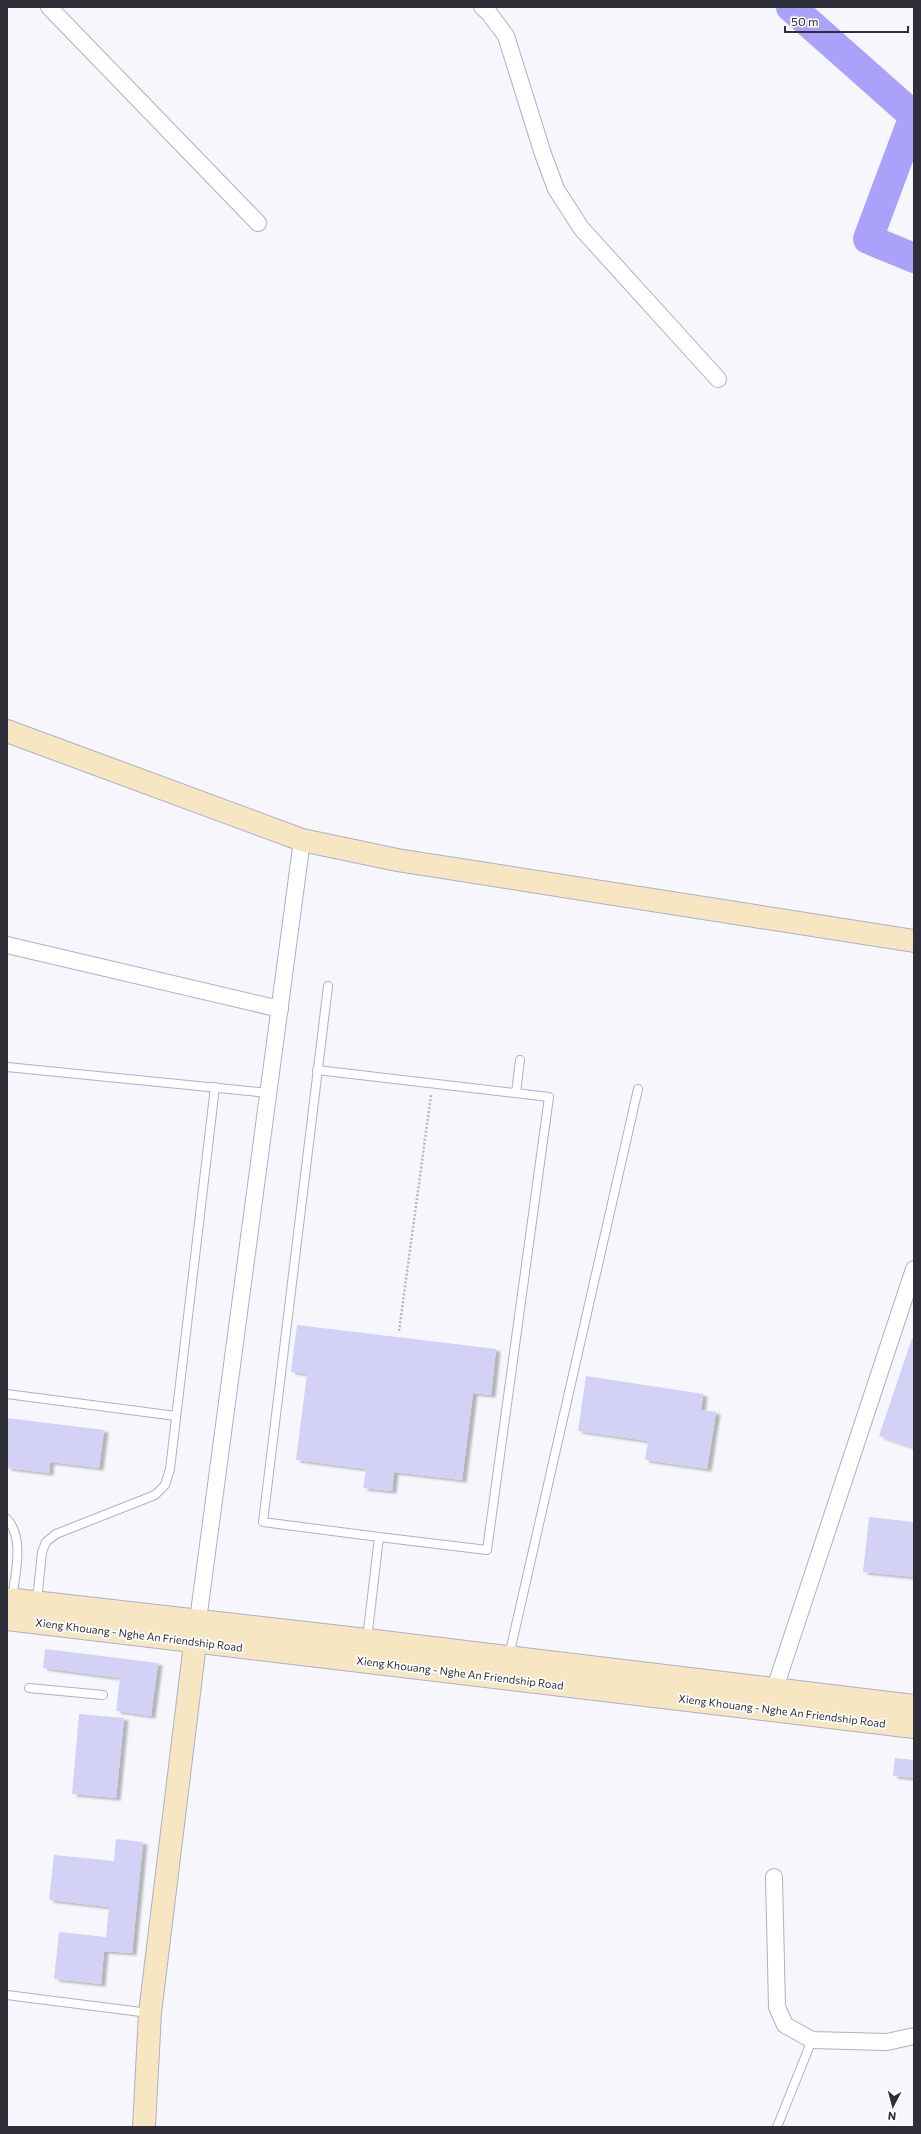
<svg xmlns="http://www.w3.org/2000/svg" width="921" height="2134" font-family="Commissioner,sans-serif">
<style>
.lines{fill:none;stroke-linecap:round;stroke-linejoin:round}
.river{stroke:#aaa2fa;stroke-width:30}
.building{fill:#d3d1f5;filter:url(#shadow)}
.lane-casing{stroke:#b0afc8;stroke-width:10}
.street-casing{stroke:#b0afc8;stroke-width:18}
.secondary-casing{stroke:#b0afc8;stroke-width:24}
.path{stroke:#b7b7be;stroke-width:2.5;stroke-dasharray:2 2;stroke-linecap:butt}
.lane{stroke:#fff;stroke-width:8}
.street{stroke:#fff;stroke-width:16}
.secondary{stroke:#f7e6c2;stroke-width:22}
.labels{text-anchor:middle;stroke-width:3.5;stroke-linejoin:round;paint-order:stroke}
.street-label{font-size:11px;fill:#2e2e38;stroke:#fff}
</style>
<defs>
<filter id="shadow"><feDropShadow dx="4.5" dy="2.5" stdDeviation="1" flood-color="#0004"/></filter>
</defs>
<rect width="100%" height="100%" fill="#f6f6fc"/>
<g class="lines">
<polyline class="river" points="791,7 914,116 868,239 914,258"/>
</g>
<g class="building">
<polygon points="297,1325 496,1349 491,1395 473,1393 462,1480 394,1472 392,1491 363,1488 366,1469 296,1460 307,1374 291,1372"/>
<polygon points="912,1338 914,1339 914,1448 879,1436"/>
<polygon points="586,1376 703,1394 701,1410 716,1412 707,1469 645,1460 648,1441 578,1431"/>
<polygon points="7,1418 104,1430 99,1468 50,1462 49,1473 7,1468"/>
<polygon points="869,1517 914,1522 914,1577 863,1572"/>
<polygon points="45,1649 158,1663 151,1716 116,1711 120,1678 43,1668"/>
<polygon points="79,1714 124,1718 116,1798 72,1794"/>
<polygon points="895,1758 914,1760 914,1778 893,1776"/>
<polygon points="116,1839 143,1842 132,1953 104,1951 101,1984 54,1979 59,1932 106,1937 109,1907 49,1900 54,1855 114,1861"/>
</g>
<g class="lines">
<g class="lane-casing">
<g id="lane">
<polyline points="328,986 263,1522 379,1537"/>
<polyline points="7,1067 268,1093"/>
<polyline points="317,1070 549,1097 487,1550 379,1537 367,1639"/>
<polyline points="516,1093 520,1060"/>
<polyline points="7,1394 176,1416"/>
<path d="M7,1519C25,1539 15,1574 12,1599"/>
<polyline points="37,1601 42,1552 46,1542 56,1534 155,1495 165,1485 170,1469 215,1087"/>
<polyline points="509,1656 638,1089"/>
<polyline points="29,1688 103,1695"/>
<polyline points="7,1995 149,2013"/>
<polyline points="777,2127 812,2040"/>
</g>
</g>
<g class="street-casing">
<g id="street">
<polyline points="49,7 258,223"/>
<polyline points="482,7 489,13 506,36 543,154 556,189 581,228 718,379"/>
<polyline points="7,945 280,1009"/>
<polyline points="198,1620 302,840"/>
<polyline points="775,1688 914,1269"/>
<polyline points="774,1877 777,2007 785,2025 812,2040 887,2042 914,2036"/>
</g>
</g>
<g class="secondary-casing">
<g id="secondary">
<polyline points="7,731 302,840 397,860 914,941"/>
<polyline points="7,1599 367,1640 914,1706"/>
<polyline points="7,1619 914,1727"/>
<polyline points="144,2127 150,2013 197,1627"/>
</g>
</g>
<polyline class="path" points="399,1331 431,1095"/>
<use href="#lane" class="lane"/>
<use href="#street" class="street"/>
<use href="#secondary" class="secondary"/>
</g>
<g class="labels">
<g class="street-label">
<text transform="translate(139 1635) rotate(7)" y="4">Xieng Khouang - Nghe An Friendship Road</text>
<text transform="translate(460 1673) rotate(7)" y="4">Xieng Khouang - Nghe An Friendship Road</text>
<text transform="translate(782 1711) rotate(7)" y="4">Xieng Khouang - Nghe An Friendship Road</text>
</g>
</g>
<rect width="921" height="2134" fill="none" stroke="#2e2e38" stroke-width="16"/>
<g transform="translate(893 2106) rotate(186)" stroke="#ffffff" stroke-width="3" paint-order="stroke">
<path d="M0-3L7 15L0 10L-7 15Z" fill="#2e2e38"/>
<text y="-6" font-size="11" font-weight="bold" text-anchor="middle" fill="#2e2e38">N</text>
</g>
<path d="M785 26v6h123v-6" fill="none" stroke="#2e2e38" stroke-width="2"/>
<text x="791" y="26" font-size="12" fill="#2e2e38" stroke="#ffffff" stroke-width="3" paint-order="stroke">50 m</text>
</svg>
